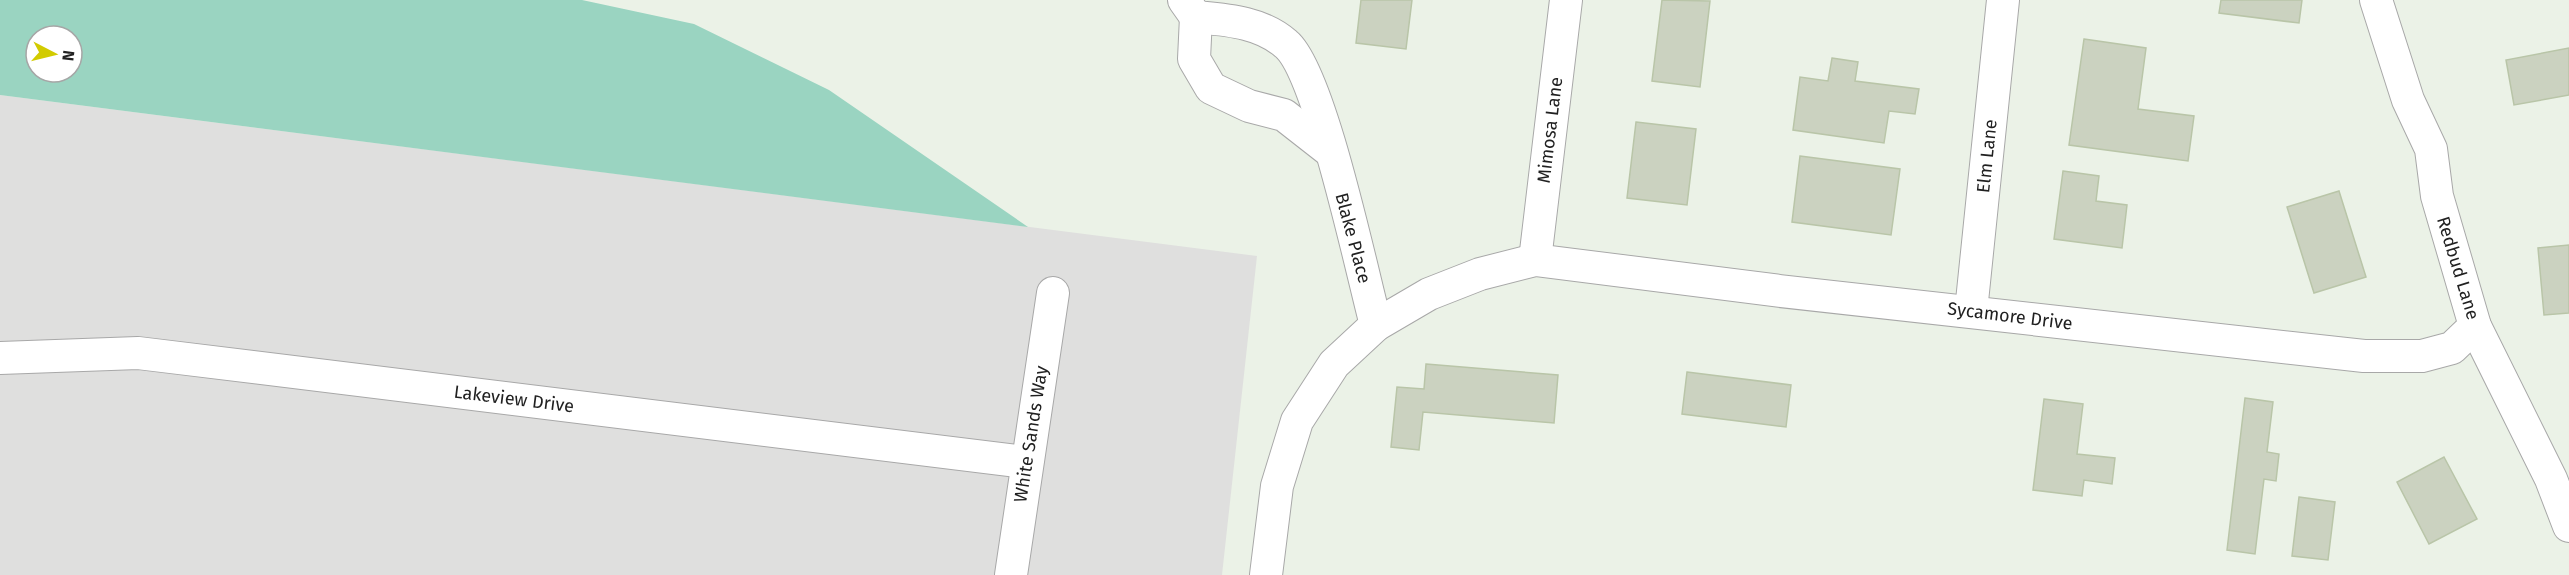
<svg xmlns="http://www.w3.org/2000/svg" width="2569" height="575" font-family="'Fira Sans',sans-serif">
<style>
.residential{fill:#dfdfde}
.forest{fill:#9ad4c1;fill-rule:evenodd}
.building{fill:#cbd2c0;stroke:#b9c5a8;stroke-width:1.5}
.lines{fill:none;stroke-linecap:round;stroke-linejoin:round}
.street-casing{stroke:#a8a8a8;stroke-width:34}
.street{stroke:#fff;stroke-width:32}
.labels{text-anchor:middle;stroke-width:4.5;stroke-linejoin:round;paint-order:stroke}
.street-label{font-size:18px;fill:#212121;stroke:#fff}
</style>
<rect width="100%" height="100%" fill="#ebf2e7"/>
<polygon class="residential" points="0,95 1257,256 1222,575 0,575"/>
<path class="forest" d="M0,0H582L694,24L829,90L1028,227L0,95ZM36,36H72V72H36Z"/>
<g class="building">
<polygon points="1361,0 1412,0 1406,49 1356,43"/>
<polygon points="1662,0 1710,1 1700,87 1652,81"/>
<polygon points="2221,0 2302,0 2299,23 2219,13"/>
<polygon points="2084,39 2146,48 2138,109 2194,116 2188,161 2069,145"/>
<polygon points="2569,48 2569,95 2514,105 2506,60"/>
<polygon points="1832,58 1858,62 1855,81 1919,89 1915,114 1889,111 1884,143 1793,130 1800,77 1828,81"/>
<polygon points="1636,122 1696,129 1687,205 1627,198"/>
<polygon points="1800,156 1900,169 1891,235 1792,222"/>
<polygon points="2063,171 2099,176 2096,201 2127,205 2122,248 2054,239"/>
<polygon points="2339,191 2366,277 2314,293 2287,207"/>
<polygon points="2569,245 2569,313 2544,315 2538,248"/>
<polygon points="1426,364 1558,375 1554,423 1423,412 1419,450 1391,447 1397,387 1424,389"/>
<polygon points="1687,372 1791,385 1786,427 1682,414"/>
<polygon points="2245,398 2273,402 2267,452 2279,454 2276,481 2264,479 2255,554 2227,550"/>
<polygon points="2044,399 2083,404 2077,454 2115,458 2112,484 2084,480 2082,496 2033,490"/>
<polygon points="2444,457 2477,519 2429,544 2397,482"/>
<polygon points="2299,497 2335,502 2328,560 2292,556"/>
</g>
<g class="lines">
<g class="street-casing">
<g id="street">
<path d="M1184,0L1196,17C1228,20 1261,22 1286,44C1320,72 1362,273 1376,325"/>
<polyline points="2376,0 2408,100 2431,149 2437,196 2475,326 2551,479 2569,526"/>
<polyline points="1196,17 1194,59 1211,88 1249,106 1284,115 1330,151"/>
<polyline points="1535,260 1566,0"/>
<polyline points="1971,311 2003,0"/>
<polyline points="0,358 138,353 1026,462"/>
<polyline points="1011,575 1053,293"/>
<polyline points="1266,575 1277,486 1297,421 1334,364 1376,325 1429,294 1480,274 1535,260 1780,291 2364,356 2422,356 2452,348 2475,326"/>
</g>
</g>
<use href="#street" class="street"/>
</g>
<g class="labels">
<g class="street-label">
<text transform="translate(1550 130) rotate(-83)" y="6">Mimosa Lane</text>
<text transform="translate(1987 156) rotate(-84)" y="6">Elm Lane</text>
<text transform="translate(1353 238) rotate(75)" y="6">Blake Place</text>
<text transform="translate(2458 268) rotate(73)" y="6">Redbud Lane</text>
<text transform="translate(2010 316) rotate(7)" y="6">Sycamore Drive</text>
<text transform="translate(514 399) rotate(7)" y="6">Lakeview Drive</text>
<text transform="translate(1031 434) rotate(-81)" y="6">White Sands Way</text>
</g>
</g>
<g transform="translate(54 54) rotate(97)"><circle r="28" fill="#ffffff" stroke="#a6a6a6" stroke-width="1.5"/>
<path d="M0-4.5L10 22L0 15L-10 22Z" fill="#d2cb00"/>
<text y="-9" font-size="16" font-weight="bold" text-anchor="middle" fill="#212121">N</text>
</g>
</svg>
